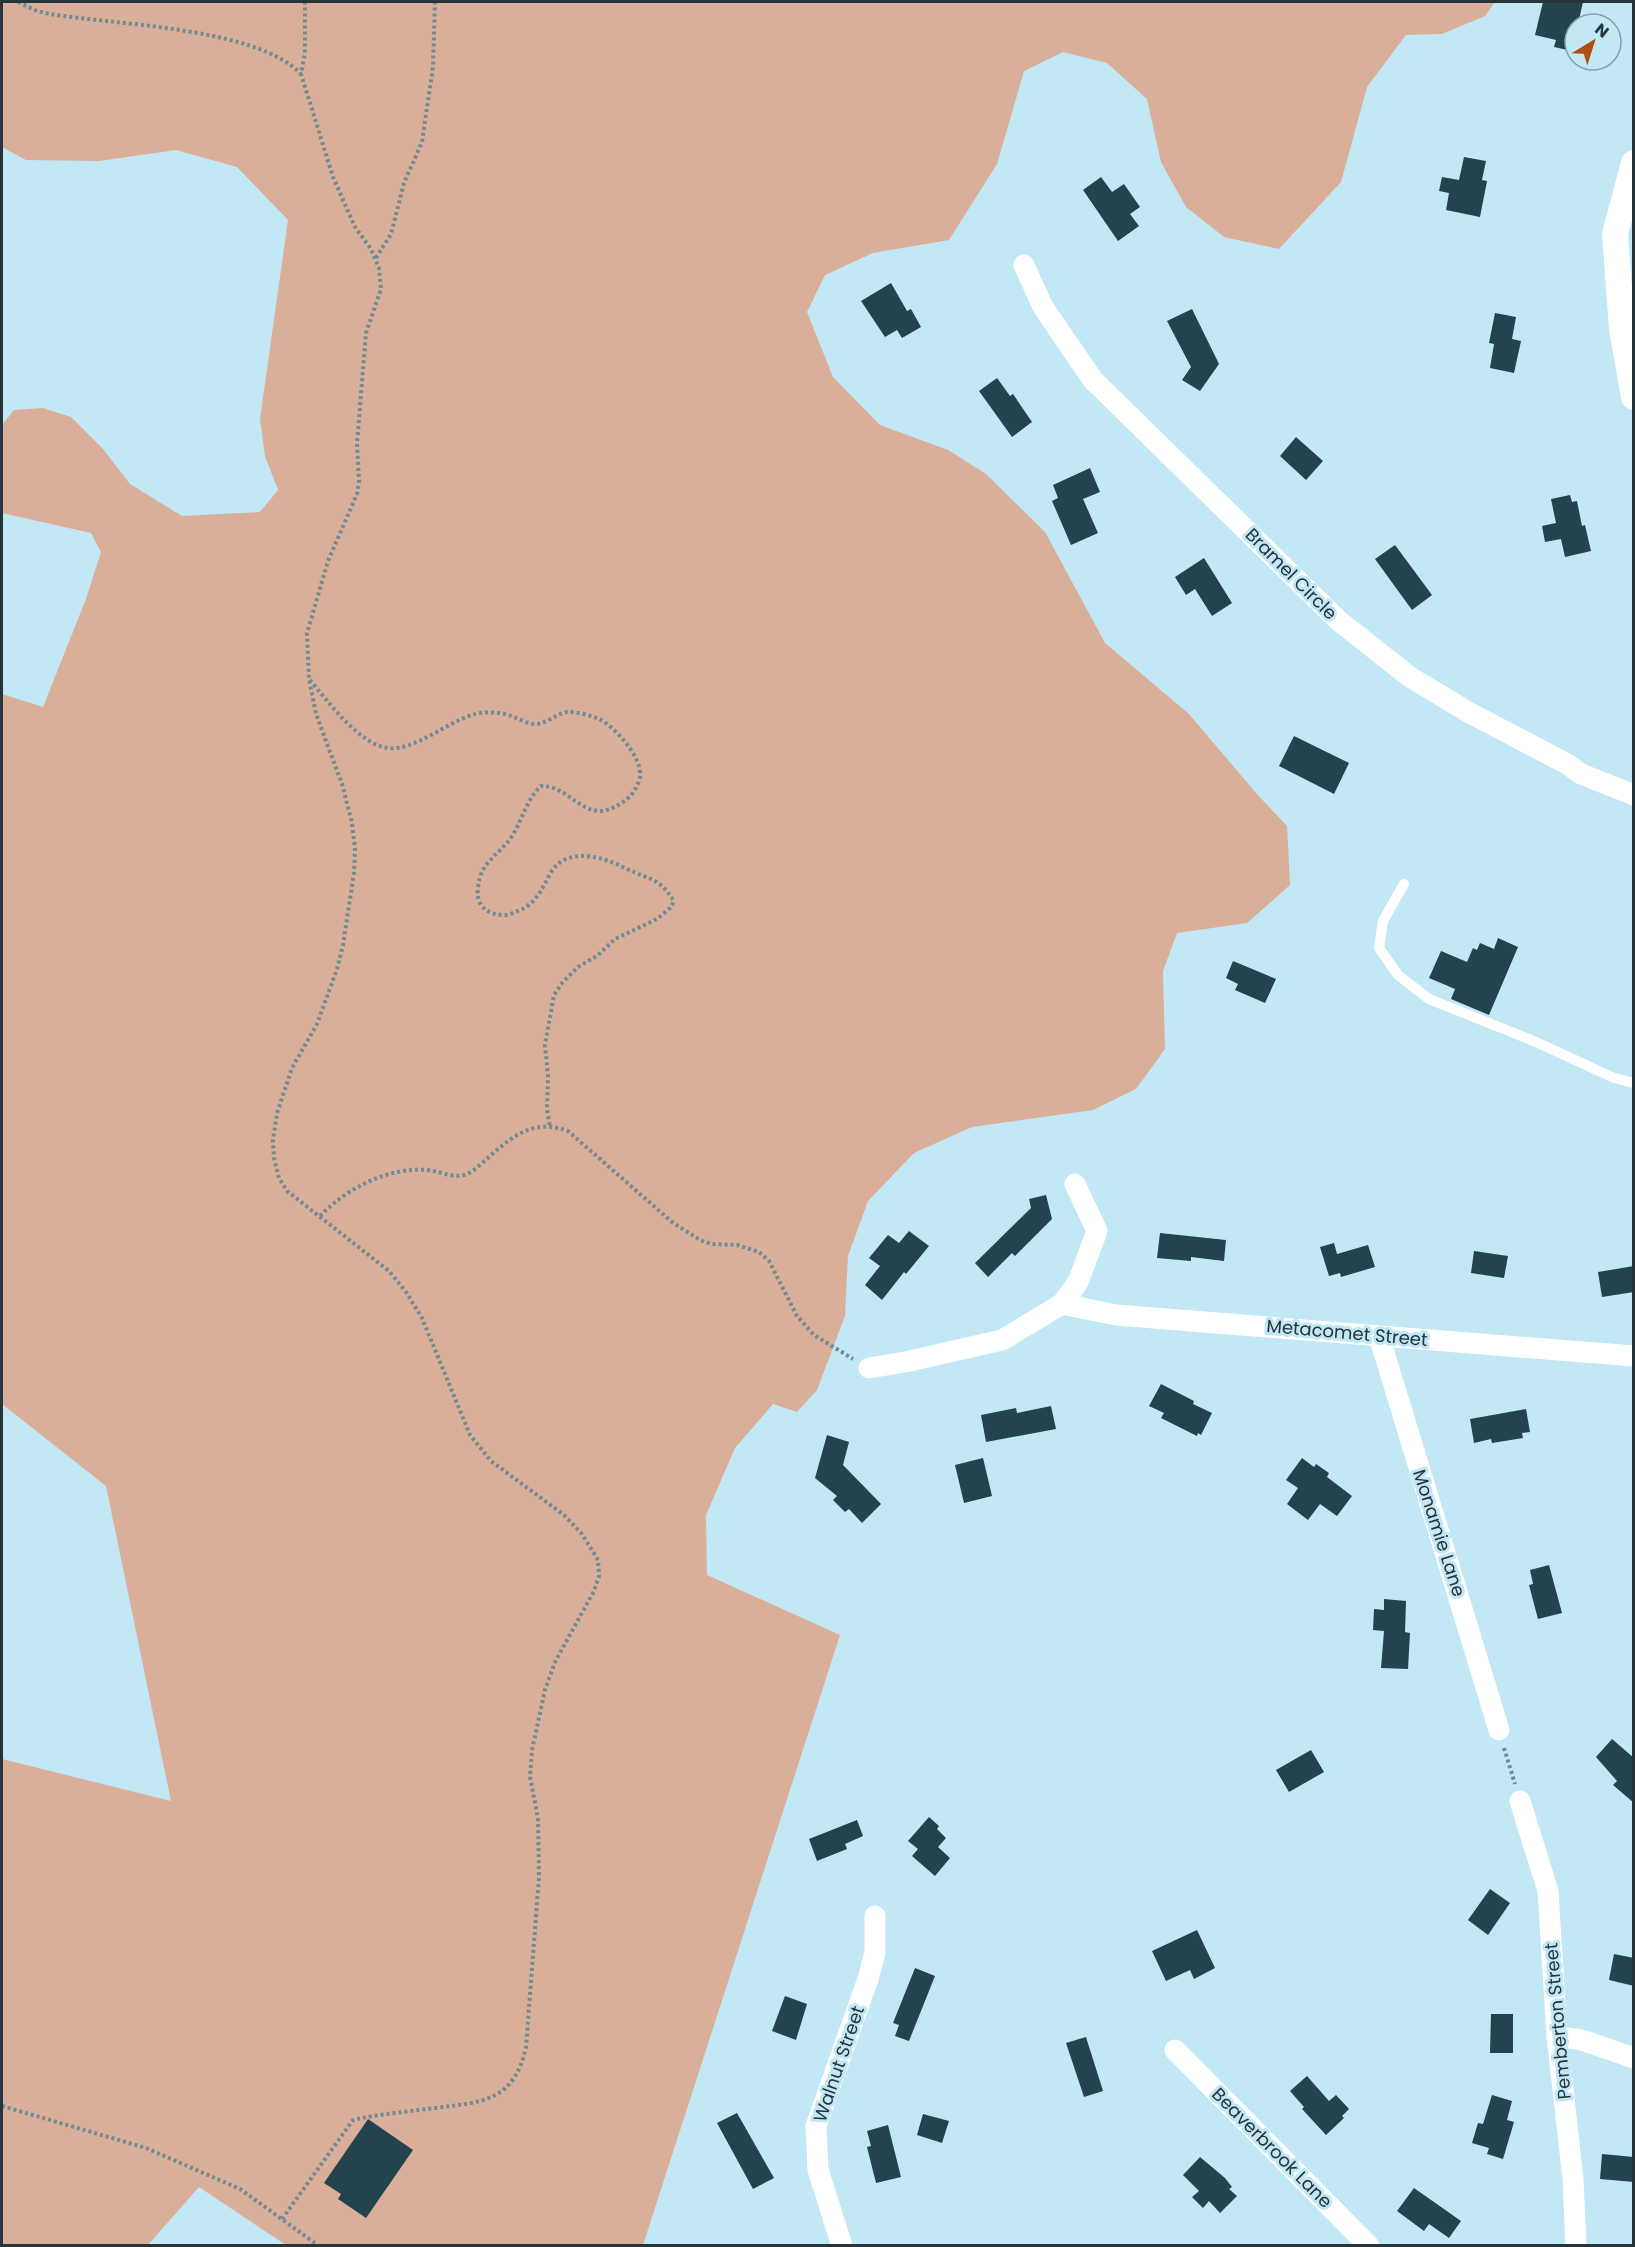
<svg xmlns="http://www.w3.org/2000/svg" width="1635" height="2247" font-family="Poppins,sans-serif">
<style>
.green{fill:#daaf9a}
.building{fill:#23434e}
.lines{fill:none;stroke-linecap:round;stroke-linejoin:round}
.path{stroke:#718a93;stroke-width:4;stroke-dasharray:3 3;stroke-linecap:butt}
.service{stroke:#fff;stroke-width:10}
.minor{stroke:#fff;stroke-width:21}
.tertiary{stroke:#fff;stroke-width:26}
.labels{text-anchor:middle;stroke-width:6;stroke-linejoin:round;paint-order:stroke}
.street-label{font-size:18px;fill:#27353b;stroke:#c2e7f5}
</style>
<rect width="100%" height="100%" fill="#c2e7f5"/>
<polygon class="green" points="2,2 1495,2 1485,16 1442,34 1406,35 1367,87 1341,182 1279,249 1224,237 1186,207 1161,162 1147,99 1107,63 1063,52 1024,71 997,164 949,240 873,253 825,275 807,312 833,377 880,425 948,450 986,474 1045,532 1105,643 1189,714 1256,793 1287,826 1290,885 1247,923 1177,933 1163,971 1165,1049 1136,1089 1093,1110 972,1127 914,1153 868,1201 848,1256 845,1316 817,1390 797,1412 773,1404 735,1448 706,1515 707,1575 840,1635 643,2245 286,2245 199,2187 148,2245 2,2245 2,1759 171,1801 106,1486 2,1404 2,694 43,707 86,599 101,552 91,533 2,513 2,425 14,410 43,408 71,417 103,449 130,484 182,516 260,512 278,490 265,456 260,419 288,220 237,167 176,150 99,161 26,160 2,147"/>
<g class="building">
<polygon points="1543,2 1583,2 1578,24 1575,24 1572,51 1554,47 1556,40 1535,35"/>
<polygon points="1464,157 1486,161 1482,180 1487,181 1480,217 1446,210 1449,193 1439,191 1442,177 1459,180"/>
<polygon points="1101,177 1112,192 1124,184 1140,207 1130,214 1139,226 1118,241 1083,190"/>
<polygon points="891,283 907,311 911,309 921,327 902,338 897,330 885,337 861,301"/>
<polygon points="1192,309 1219,364 1200,391 1182,380 1191,367 1167,321"/>
<polygon points="1495,313 1516,317 1512,339 1521,341 1514,373 1490,368 1494,344 1489,343"/>
<polygon points="997,378 1010,396 1013,394 1032,422 1012,437 979,391"/>
<polygon points="1296,437 1323,461 1306,480 1280,456"/>
<polygon points="1090,468 1100,492 1083,499 1098,533 1071,545 1052,501 1058,498 1053,485"/>
<polygon points="1570,495 1572,502 1577,501 1582,526 1585,525 1591,551 1565,557 1561,539 1545,542 1542,526 1556,523 1551,499"/>
<polygon points="1395,545 1432,595 1412,610 1375,559"/>
<polygon points="1204,558 1232,603 1212,616 1195,589 1186,595 1175,577"/>
<polygon points="1294,736 1349,763 1334,794 1279,766"/>
<polygon points="1498,938 1518,947 1489,1015 1451,999 1455,989 1429,978 1441,951 1467,962 1473,948 1477,950 1480,943 1494,949"/>
<polygon points="1233,961 1276,979 1265,1003 1235,990 1238,984 1226,978"/>
<polygon points="1046,1195 1052,1219 1015,1256 1012,1253 988,1277 975,1263 1031,1208 1029,1199"/>
<polygon points="909,1231 929,1246 906,1274 904,1272 882,1300 865,1285 880,1266 869,1258 888,1235 899,1243"/>
<polygon points="1160,1233 1226,1240 1224,1261 1191,1257 1191,1261 1157,1258"/>
<polygon points="1334,1243 1337,1254 1368,1245 1375,1267 1341,1277 1340,1273 1329,1276 1320,1247"/>
<polygon points="1474,1251 1508,1256 1504,1278 1471,1273"/>
<polygon points="1634,1266 1634,1292 1602,1297 1598,1272"/>
<polygon points="1161,1384 1194,1401 1193,1404 1212,1413 1201,1435 1198,1433 1197,1436 1161,1418 1164,1413 1149,1406"/>
<polygon points="1051,1406 1056,1429 986,1442 981,1415 1016,1408 1017,1413"/>
<polygon points="1526,1409 1530,1432 1522,1433 1523,1438 1492,1443 1491,1439 1474,1443 1470,1419"/>
<polygon points="827,1435 849,1442 843,1465 881,1504 862,1523 849,1509 845,1512 833,1500 837,1496 815,1478"/>
<polygon points="983,1458 992,1496 964,1503 955,1465"/>
<polygon points="1302,1458 1314,1467 1316,1464 1329,1473 1327,1477 1352,1496 1337,1516 1320,1504 1308,1520 1287,1504 1298,1488 1286,1480"/>
<polygon points="1549,1565 1562,1613 1538,1619 1529,1585 1533,1584 1530,1570"/>
<polygon points="1384,1599 1406,1601 1405,1632 1410,1633 1408,1669 1381,1668 1384,1631 1373,1630 1374,1609 1384,1610"/>
<polygon points="1612,1739 1634,1758 1634,1803 1613,1785 1617,1781 1596,1757"/>
<polygon points="1311,1750 1324,1772 1289,1792 1276,1770"/>
<polygon points="929,1817 939,1826 937,1829 946,1838 938,1847 950,1858 935,1876 912,1856 918,1849 908,1841"/>
<polygon points="857,1820 863,1836 845,1844 847,1849 817,1861 809,1839"/>
<polygon points="1490,1889 1510,1903 1488,1935 1468,1920"/>
<polygon points="1197,1930 1215,1968 1194,1979 1190,1970 1166,1981 1152,1951"/>
<polygon points="1614,1954 1634,1958 1634,1986 1609,1980"/>
<polygon points="915,1968 935,1976 909,2041 895,2036 899,2025 893,2023"/>
<polygon points="785,1996 807,2004 796,2040 772,2031"/>
<polygon points="1491,2014 1513,2014 1513,2053 1490,2053"/>
<polygon points="1086,2037 1103,2091 1084,2097 1066,2043"/>
<polygon points="1307,2076 1329,2101 1336,2095 1349,2109 1342,2116 1344,2118 1326,2135 1302,2109 1304,2107 1290,2091"/>
<polygon points="1492,2095 1512,2101 1507,2120 1514,2122 1503,2159 1487,2154 1489,2148 1472,2143 1478,2123 1483,2124"/>
<polygon points="737,2113 774,2178 753,2189 717,2123"/>
<polygon points="923,2114 949,2121 942,2143 917,2135"/>
<polygon points="368,2119 413,2150 366,2218 338,2199 341,2194 324,2183"/>
<polygon points="888,2125 901,2177 876,2183 867,2147 871,2146 867,2131"/>
<polygon points="1602,2154 1634,2157 1634,2182 1600,2179"/>
<polygon points="1200,2157 1225,2178 1232,2187 1229,2189 1237,2196 1220,2213 1209,2201 1203,2208 1192,2197 1199,2191 1183,2175"/>
<polygon points="1414,2188 1461,2221 1449,2238 1429,2224 1424,2231 1397,2211"/>
</g>
<g class="lines">
<g class="path">
<path d="M18,2L37,11L50,14C115,25 256,27 301,74"/>
<polyline points="376,258 391,234 404,183 422,142 433,67 435,2"/>
<path d="M310,680C328,701 358,744 388,748C414,751 446,723 472,715C484,711 500,712 512,716C519,719 526,723 534,724C546,725 556,713 568,712C577,712 590,715 599,719C615,727 642,757 640,776C639,786 631,797 623,802C585,829 574,786 541,786C526,800 523,819 512,836C499,856 480,861 478,888C477,894 478,900 481,905C487,913 496,915 505,915C510,915 514,912 518,911C537,903 541,890 550,874C566,845 604,857 627,869C652,881 657,876 674,901L670,908L657,919L615,939L597,956L578,967L562,983L554,995L545,1045L548,1076L547,1109L550,1127"/>
<path d="M320,1216C347,1188 388,1167 427,1170C440,1171 451,1178 464,1175C474,1172 482,1163 490,1156C515,1134 535,1119 568,1131L672,1222L700,1240L711,1244L737,1245L759,1252L769,1261L797,1316L814,1335L853,1359"/>
<polyline points="1504,1748 1515,1784"/>
<polyline points="2,2106 146,2148 240,2189 319,2246"/>
<path d="M282,2219L353,2120L361,2118C385,2114 410,2111 435,2108C482,2102 514,2102 526,2047L539,1877L538,1818L530,1777L532,1750L545,1690L555,1662L594,1591L599,1576L598,1560L582,1534L564,1515L491,1461L470,1435L422,1318L406,1292L389,1271L287,1191L279,1178L274,1158L273,1140L277,1113L292,1068L317,1024L337,969L343,945L354,873L355,848L352,823L342,784L316,714L309,679L307,633L328,561L357,494L359,481L357,444L366,333L381,289L379,268L371,249L355,227L333,177L301,74L305,53V2"/>
</g>
<polyline class="service" points="1404,884 1383,921 1379,948 1398,975 1429,999 1536,1042 1614,1078 1634,1083"/>
<g class="minor">
<polyline points="1024,265 1043,307 1093,380 1339,621 1410,677 1468,712 1569,765 1581,774 1634,795"/>
<polyline points="1062,1304 1078,1282 1097,1231 1075,1184"/>
<polyline points="1379,1336 1499,1730"/>
<polyline points="869,1368 905,1362 1002,1340 1062,1304 1116,1315 1634,1356"/>
<polyline points="1520,1801 1548,1891 1557,2036 1573,2179 1576,2246"/>
<polyline points="1557,2036 1582,2040 1634,2058"/>
<polyline points="1175,2050 1369,2246"/>
<polyline points="842,2246 818,2170 816,2126 868,1979 875,1952 875,1916"/>
</g>
<polyline class="tertiary" points="1634,163 1615,234 1622,329 1634,397"/>
</g>
<g class="labels">
<g class="street-label">
<text transform="translate(1291 574) rotate(45)" y="6">Bramel Circle</text>
<text transform="translate(1347 1333) rotate(5)" y="6">Metacomet Street</text>
<text transform="translate(1439 1533) rotate(72)" y="6">Monamie Lane</text>
<text transform="translate(1558 2021) rotate(-95)" y="6">Pemberton Street</text>
<text transform="translate(839 2064) rotate(-71)" y="6">Walnut Street</text>
<text transform="translate(1272 2148) rotate(45)" y="6">Beaverbrook Lane</text>
</g>
</g>
<rect width="1635" height="2247" fill="none" stroke="#27353b" stroke-width="6"/>
<g transform="translate(1593 42) rotate(38)"><circle r="28" fill="#c2e7f5" stroke="#84a0ab" stroke-width="1.5"/>
<path d="M0-4.5L10 22L0 15L-10 22Z" fill="#af4e0f"/>
<text y="-9" font-size="16" font-weight="bold" text-anchor="middle" fill="#27353b">N</text>
</g>
</svg>
